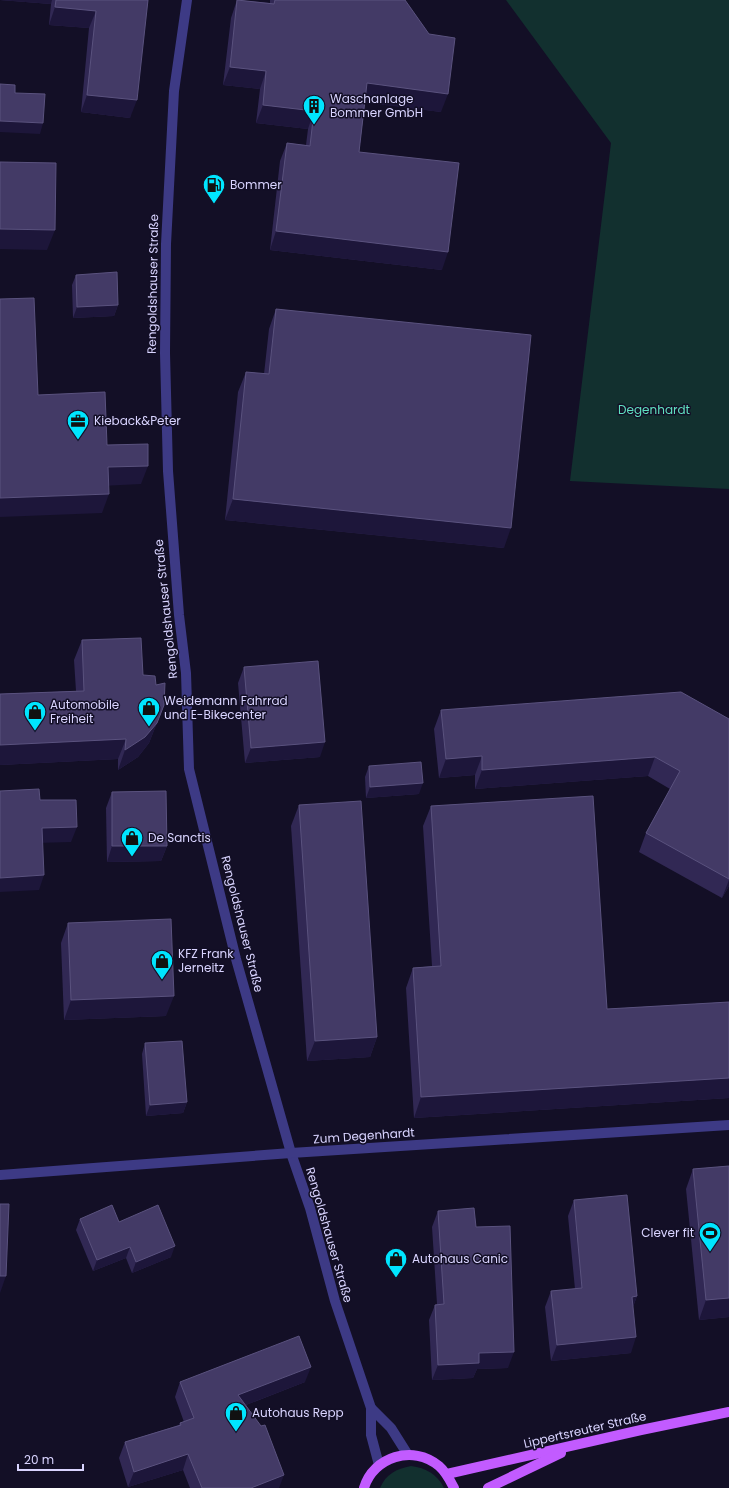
<svg xmlns="http://www.w3.org/2000/svg" width="729" height="1488" font-family="Poppins,sans-serif">
<style>
.green{fill:#12302f}
.lines{fill:none;stroke-linecap:round;stroke-linejoin:round}
.minor{stroke:#3d3a85;stroke-width:10}
.major{stroke:#c25bff;stroke-width:10}
.wall{fill:#312854}
.shaded-wall{fill:#1d163a}
.building{fill:#433a66;stroke:#5a527e}
.labels{text-anchor:middle;stroke-width:3;stroke-linejoin:round;paint-order:stroke}
.poi-label{font-size:12px;fill:#d9d4ff;stroke:#130f26;text-anchor:start}
.street-label{font-size:12px;fill:#d9d4ff;stroke:#130f26}
.park-label{font-size:12px;fill:#5fe0c0;stroke:#130f26}
</style>
<rect width="100%" height="100%" fill="#130f26"/>
<g class="green">
<polygon points="506,0 729,0 729,489 570,481 611,143"/>
<path d="M411,1466C426,1468 437,1474 444,1488H380C386,1474 396,1469 411,1466Z"/>
</g>
<g class="lines">
<g class="minor">
<polyline points="187,0 174,91 166,244 165,353 168,471 179,615 186,673 189,769 236,959 291,1153 310,1208 335,1301 371,1408 371,1435 379,1465"/>
<polyline points="0,1175 291,1153 729,1125"/>
<polyline points="371,1408 391,1428 408,1455"/>
</g>
<g class="major">
<polyline points="447,1474 641,1430 729,1412"/>
<path d="M364,1488C373,1457 413,1444 439,1466C446,1472 450,1480 454,1488"/>
<polyline points="488,1488 561,1453"/>
</g>
</g>
<g class="wall">
<polygon points="0,0 148,0 130,118 81,112 89,28 49,25 51,4"/>
<polygon points="237,0 270,3 270,0 405,0 441,112 365,102 359,152 442,270 270,250 280,161 287,143 306,145 308,129 256,123 260,89 223,85 231,18"/>
<polygon points="76,275 118,305 114,316 73,318 72,285"/>
<polygon points="276,309 504,548 225,520 238,392 246,372 264,374 269,329"/>
<polygon points="82,640 143,675 156,685 164,705 149,743 138,757 118,770 118,759 0,765 0,694 76,691 74,660"/>
<polygon points="244,667 320,757 245,763 238,683"/>
<polygon points="441,710 729,719 729,886 722,898 639,852 646,833 670,789 648,776 475,789 475,775 439,778 434,729"/>
<polygon points="369,766 419,794 366,798 365,777"/>
<polygon points="112,792 167,846 161,861 107,862 106,808"/>
<polygon points="299,805 377,1037 370,1057 307,1061 291,826"/>
<polygon points="431,806 607,1009 729,1002 729,1098 414,1118 406,988 413,968 432,966 423,826"/>
<polygon points="68,923 166,1016 64,1020 61,943"/>
<polygon points="145,1043 187,1102 183,1113 146,1116 142,1054"/>
<polygon points="729,1166 729,1317 699,1320 686,1189 693,1169"/>
<polygon points="574,1200 637,1296 633,1307 631,1353 551,1361 545,1307 551,1291 575,1289 568,1216"/>
<polygon points="438,1211 476,1227 508,1368 477,1369 473,1378 432,1380 429,1320 435,1305 437,1304 432,1227"/>
<polygon points="80,1219 119,1222 171,1257 132,1273 126,1258 93,1271 76,1230"/>
<polygon points="180,1382 305,1382 246,1405 279,1488 190,1488 183,1470 128,1487 119,1458 125,1442 179,1425 180,1423 184,1422 175,1397"/>
</g>
<g class="shaded-wall">
<polygon points="0,0 52,0 51,4"/>
<polygon points="55,7 96,11 89,28 49,25"/>
<polygon points="230,67 266,71 260,89 223,85"/>
<polygon points="367,83 448,94 441,112 360,102"/>
<polygon points="87,95 137,100 130,118 81,112"/>
<polygon points="263,105 314,111 308,129 256,123"/>
<polygon points="0,121 43,123 40,134 0,132"/>
<polygon points="0,229 55,230 47,250 0,249"/>
<polygon points="276,231 448,252 442,270 270,250"/>
<polygon points="118,305 114,316 73,318 77,307"/>
<polygon points="148,466 141,484 101,486 108,467"/>
<polygon points="109,494 102,513 0,517 0,498"/>
<polygon points="233,499 511,528 504,548 225,520"/>
<polygon points="164,705 149,743 138,757 118,770 125,750"/>
<polygon points="126,739 118,759 0,765 0,745"/>
<polygon points="325,742 320,757 245,763 251,748"/>
<polygon points="482,756 475,775 439,778 446,759"/>
<polygon points="655,757 648,776 475,789 482,770"/>
<polygon points="423,783 419,794 366,798 370,787"/>
<polygon points="77,827 71,842 36,843 42,828"/>
<polygon points="112,846 167,846 161,861 107,862"/>
<polygon points="44,875 39,890 0,892 0,878"/>
<polygon points="729,880 729,886 722,898"/>
<polygon points="174,996 166,1016 64,1020 71,1000"/>
<polygon points="377,1037 370,1057 307,1061 315,1041"/>
<polygon points="729,1078 729,1098 414,1118 421,1097"/>
<polygon points="187,1102 183,1113 146,1116 150,1105"/>
<polygon points="175,1246 171,1257 132,1273 136,1262"/>
<polygon points="130,1247 126,1258 93,1271 97,1260"/>
<polygon points="0,1276 6,1276 0,1293"/>
<polygon points="637,1296 631,1312 632,1297"/>
<polygon points="729,1298 729,1317 699,1320 706,1300"/>
<polygon points="636,1337 631,1353 551,1361 557,1345"/>
<polygon points="514,1352 508,1368 477,1369 473,1378 432,1380 438,1365 479,1353"/>
<polygon points="311,1367 305,1382 233,1410 238,1395"/>
<polygon points="188,1454 183,1470 128,1487 134,1472"/>
<polygon points="284,1475 279,1488 251,1488"/>
</g>
<g class="building">
<polygon points="56,0 148,0 137,100 87,95 96,11 55,7"/>
<polygon points="237,0 274,4 275,0 405,0 429,34 455,38 448,94 367,83 359,152 459,163 448,252 276,231 287,143 310,146 314,111 263,105 266,71 230,67"/>
<polygon points="0,84 15,85 15,93 45,94 43,123 0,121"/>
<polygon points="0,162 56,163 55,230 0,229"/>
<polygon points="117,272 118,305 77,307 76,275"/>
<polygon points="34,298 38,395 105,392 107,445 148,444 148,466 108,467 109,494 0,498 0,299"/>
<polygon points="276,309 531,335 511,528 233,499 246,372 269,374"/>
<polygon points="141,638 143,675 155,676 156,685 165,683 164,705 157,723 145,737 125,750 126,739 0,745 0,694 84,691 82,640"/>
<polygon points="318,661 325,742 251,748 244,667"/>
<polygon points="681,692 729,719 729,879 646,833 680,771 655,757 482,770 482,756 446,759 441,710"/>
<polygon points="421,762 423,783 370,787 369,766"/>
<polygon points="39,789 40,800 76,800 77,827 42,828 44,875 0,878 0,791"/>
<polygon points="166,791 167,846 112,846 112,792"/>
<polygon points="593,796 607,1009 729,1002 729,1078 421,1097 413,968 441,966 431,806"/>
<polygon points="361,801 377,1037 315,1041 299,805"/>
<polygon points="171,919 174,996 71,1000 68,923"/>
<polygon points="182,1041 187,1102 150,1105 145,1043"/>
<polygon points="729,1166 729,1298 706,1300 693,1169"/>
<polygon points="627,1195 637,1296 632,1297 636,1337 557,1345 551,1291 582,1288 574,1200"/>
<polygon points="0,1204 9,1204 6,1276 0,1276"/>
<polygon points="112,1205 119,1222 158,1205 175,1246 136,1262 130,1247 97,1260 80,1219"/>
<polygon points="474,1208 476,1227 510,1226 514,1352 479,1353 479,1363 438,1365 435,1305 444,1304 438,1211"/>
<polygon points="299,1336 311,1367 238,1395 261,1426 265,1425 284,1475 251,1488 202,1488 188,1454 134,1472 125,1442 181,1425 180,1423 194,1418 180,1382"/>
</g>
<defs>
<g id="building-pin" transform="scale(1.15)"><path d="M0 17L-7.5 6A9.5 9.5 0 1 1 7.5 6Z" fill="#00e5ff" stroke="#130f26"/><path d="M-4-6H4V6H1V3H-1V6H-4ZM-2.5-4.3h1.7v1.8h-1.7ZM.8-4.3h1.7v1.8H.8ZM-2.5-1h1.7V.8h-1.7ZM.8-1h1.7V.8H.8Z" fill="#111"/></g>
<g id="fuel-pin" transform="scale(1.15)"><path d="M0 17L-7.5 6A9.5 9.5 0 1 1 7.5 6Z" fill="#00e5ff" stroke="#130f26"/><path d="M-5.5-6h7V0h2V4h1.3V-2.5L3-4.5l.8-.8L6-3V5H2.5V1h-1V6h-7ZM-4.2-4.7v3.2H.2V-4.7Z" fill="#111"/></g>
<g id="office-pin" transform="scale(1.15)"><path d="M0 17L-7.5 6A9.5 9.5 0 1 1 7.5 6Z" fill="#00e5ff" stroke="#130f26"/><path d="M-6-3h4V-5.5h4V-3h4V5H-6ZM-1-4.5V-3h2v-1.5ZM-6 0V1H6V0Z" fill="#111"/></g>
<g id="shop-pin" transform="scale(1.15)"><path d="M0 17L-7.5 6A9.5 9.5 0 1 1 7.5 6Z" fill="#00e5ff" stroke="#130f26"/><path d="M-5-2.5h2.3a2.7 3.5 0 0 1 5.4 0H5L5.5 6h-11ZM-1.5-2.5h3a1.5 2.3 0 0 0-3 0Z" fill="#111"/></g>
<g id="stadium-pin" transform="scale(1.15)"><path d="M0 17L-7.5 6A9.5 9.5 0 1 1 7.5 6Z" fill="#00e5ff" stroke="#130f26"/><path d="M0-5a6.5 5 0 1 0 0 10a6.5 5 0 1 0 0-10ZM-3.5-1.8h7v3.6h-7Z" fill="#111"/></g>
</defs>
<g fill-rule="evenodd">
<use href="#building-pin" x="314" y="106"/>
<use href="#fuel-pin" x="214" y="185"/>
<use href="#office-pin" x="78" y="421"/>
<use href="#shop-pin" x="149" y="708"/>
<use href="#shop-pin" x="35" y="712"/>
<use href="#shop-pin" x="132" y="838"/>
<use href="#shop-pin" x="162" y="961"/>
<use href="#stadium-pin" x="710" y="1233"/>
<use href="#shop-pin" x="396" y="1259"/>
<use href="#shop-pin" x="236" y="1413"/>
</g>
<g class="labels">
<g class="poi-label">
<text x="330" y="103">Waschanlage<tspan x="330" dy="14">Bommer GmbH</tspan></text>
<text x="230" y="189">Bommer</text>
<text x="94" y="425">Kieback&amp;Peter</text>
<text x="164" y="705">Weidemann Fahrrad<tspan x="164" dy="14">und E-Bikecenter</tspan></text>
<text x="50" y="709">Automobile<tspan x="50" dy="14">Freiheit</tspan></text>
<text x="148" y="842">De Sanctis</text>
<text x="178" y="958">KFZ Frank<tspan x="178" dy="14">Jerneitz</tspan></text>
<text x="694" y="1237" text-anchor="end">Clever fit</text>
<text x="412" y="1263">Autohaus Canic</text>
<text x="252" y="1417">Autohaus Repp</text>
</g>
<g class="street-label">
<text transform="translate(153 284) rotate(-89)" y="4">Rengoldshauser Straße</text>
<text transform="translate(166 609) rotate(-96)" y="4">Rengoldshauser Straße</text>
<text transform="translate(242 924) rotate(76)" y="4">Rengoldshauser Straße</text>
<text transform="translate(364 1136) rotate(-4)" y="4">Zum Degenhardt</text>
<text transform="translate(329 1235) rotate(74)" y="4">Rengoldshauser Straße</text>
<text transform="translate(585 1430) rotate(-13)" y="4">Lippertsreuter Straße</text>
</g>
<g class="park-label">
<text x="654" y="414">Degenhardt</text>
</g>
</g>
<path d="M18 1464v6h65v-6" fill="none" stroke="#d9d4ff" stroke-width="2"/>
<text x="24" y="1464" font-size="12" fill="#d9d4ff" stroke="#130f26" stroke-width="3" paint-order="stroke">20 m</text>
</svg>
